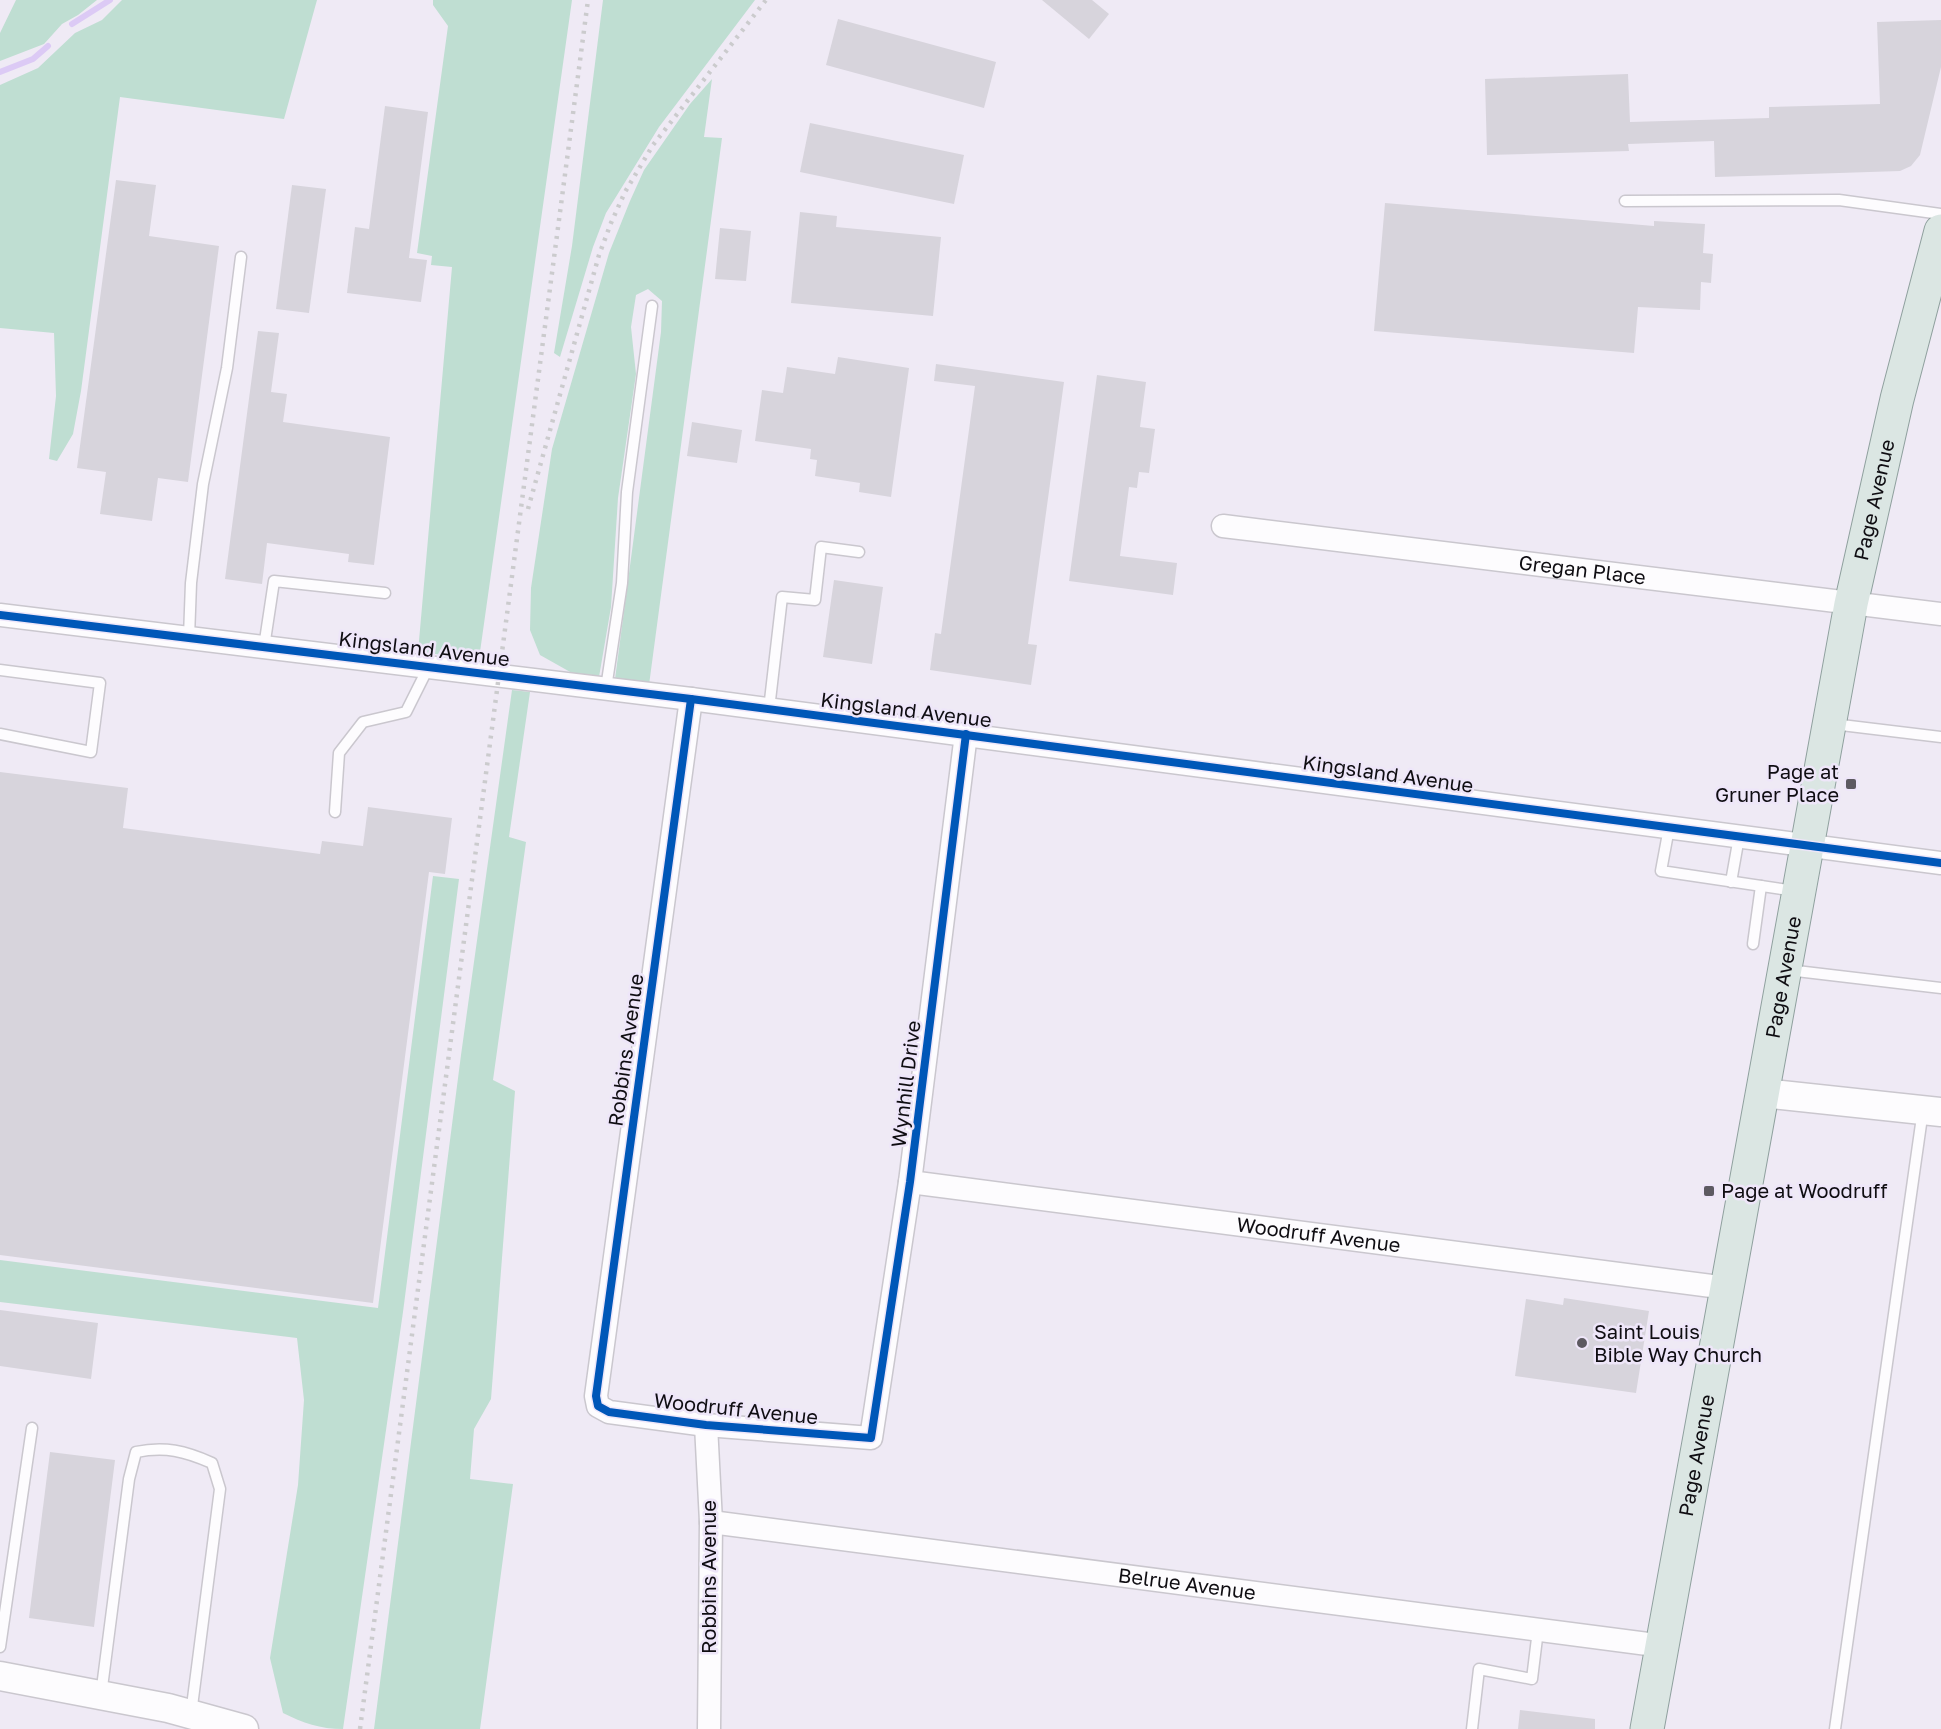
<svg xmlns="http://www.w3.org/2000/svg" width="1941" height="1729" font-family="'Golos Text',sans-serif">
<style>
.green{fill:#bfded2}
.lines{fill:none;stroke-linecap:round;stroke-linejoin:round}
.stream{stroke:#dccaf5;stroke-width:6}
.building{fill:#d7d4dc}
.service-casing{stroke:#cac7ce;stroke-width:13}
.minor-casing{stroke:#cac7ce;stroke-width:25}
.tertiary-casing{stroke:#cac7ce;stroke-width:31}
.primary-casing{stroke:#8fa09e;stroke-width:35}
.service{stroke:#fdfcfe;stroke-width:10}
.minor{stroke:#fdfcfe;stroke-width:22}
.tertiary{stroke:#fdfcfe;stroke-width:28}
.primary{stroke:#dbe6e3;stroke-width:33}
.rail{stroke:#cbcbcd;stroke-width:4.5;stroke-dasharray:3 6;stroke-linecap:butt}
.cycleway-casing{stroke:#eee6f9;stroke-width:11}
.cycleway{stroke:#0057b8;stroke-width:8}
.poi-dot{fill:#5d5a61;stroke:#eee6f9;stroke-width:2}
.labels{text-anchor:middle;stroke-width:5;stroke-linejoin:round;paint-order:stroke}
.street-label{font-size:20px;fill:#0f0d12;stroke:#eee6f9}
.poi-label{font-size:20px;fill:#0f0d12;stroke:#eee6f9;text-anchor:start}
</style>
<rect width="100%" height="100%" fill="#efeaf5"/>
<g class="green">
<polygon points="16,0 97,0 78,15 62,24 44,44 0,61 0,33"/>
<polygon points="122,0 317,0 284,119 120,97 81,391 73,434 57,461 49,459 56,396 54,333 0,328 0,85 38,68 75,33 102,20"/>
<polygon points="433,0 572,0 479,659 418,652 452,267 431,265 432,256 417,253 448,26 433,5"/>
<polygon points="603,0 755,0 659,127 606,213 593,247 560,357 554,353 572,246"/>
<polygon points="712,79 704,137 722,138 649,685 615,679 661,332 662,301 648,289 636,295 631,327 636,374 618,498 611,607 599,677 572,673 540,655 530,630 531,588 552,449 609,253 630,201 644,170 690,104"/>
<polygon points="512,690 530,692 509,837 526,842 493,1080 515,1091 491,1399 474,1429 470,1479 513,1484 480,1729 374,1729 461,1055"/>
<path d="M433,876L459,879L403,1312L343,1729C320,1729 303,1723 283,1713L270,1658L298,1485L304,1400L297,1338L0,1302V1260L378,1308Z"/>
</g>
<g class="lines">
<g class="stream">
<polyline points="72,24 110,0"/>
<polyline points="0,72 33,59 48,46"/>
</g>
</g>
<g class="building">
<polygon points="1042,0 1092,0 1109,14 1089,39"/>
<polygon points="838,19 996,62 984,108 826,65"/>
<polygon points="1941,20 1941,67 1920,155 1911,166 1900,171 1715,177 1714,141 1628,144 1629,151 1487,155 1485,79 1628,74 1630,122 1769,118 1769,107 1880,104 1877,22"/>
<polygon points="385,106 428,112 409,258 427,260 421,302 347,293 355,227 369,229"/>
<polygon points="810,123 964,155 954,204 800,172"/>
<polygon points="116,180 156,185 149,236 219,246 188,482 158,478 152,521 100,514 106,472 77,468"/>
<polygon points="292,185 326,189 309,313 276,309"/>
<polygon points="1385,203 1654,226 1654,221 1705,224 1703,253 1713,254 1711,283 1701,282 1700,310 1638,307 1634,353 1374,331"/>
<polygon points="800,212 837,216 836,227 941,237 933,316 791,303"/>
<polygon points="720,228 751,231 746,281 715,279"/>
<polygon points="258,331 279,333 271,392 287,394 283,422 390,437 374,565 348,562 349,554 267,543 262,584 225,579"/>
<polygon points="838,357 909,368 891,497 859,492 860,483 815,476 817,460 810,459 811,449 755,441 762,390 783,393 787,367 835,374"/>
<polygon points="936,364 1064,382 1028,644 1037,645 1031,685 930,670 935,633 941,634 975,386 934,381"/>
<polygon points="1097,375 1146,382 1140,427 1155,429 1149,473 1139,472 1137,488 1129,487 1120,556 1177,563 1173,595 1069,581"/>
<polygon points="692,422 742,430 737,463 687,456"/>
<polygon points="834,580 883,587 872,664 823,657"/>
<polygon points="0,772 128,788 123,828 320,854 322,841 363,846 368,807 452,818 445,874 429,872 373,1303 0,1255"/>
<polygon points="1564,1298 1649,1311 1636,1393 1515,1376 1526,1299 1563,1305"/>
<polygon points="0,1310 98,1323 91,1379 0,1366"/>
<polygon points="50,1452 115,1460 94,1627 29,1618"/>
<polygon points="1520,1710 1595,1719 1595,1729 1518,1729"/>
</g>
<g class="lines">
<g class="service-casing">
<g id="service">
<polyline points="1625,201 1839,200 1941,214"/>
<polyline points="189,637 191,583 203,484 227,368 241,257"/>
<polyline points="264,647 274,581 385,593"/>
<polyline points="0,670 100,683 91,752 0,734"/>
<polyline points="606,688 622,583 627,492 652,306"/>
<polyline points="769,709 782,597 815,600 821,547 859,552"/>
<polyline points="1833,724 1941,737"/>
<polyline points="335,812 339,753 363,722 406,712 429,666"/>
<polyline points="1669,828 1661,871 1795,891"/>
<polyline points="1731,882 1739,837"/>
<polyline points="1753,944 1761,886"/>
<polyline points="1788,970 1941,988"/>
<polyline points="0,1647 32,1428"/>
<path d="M101,1695L129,1479L136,1452C165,1446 185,1451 212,1463L220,1489L191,1714"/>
<polyline points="1472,1729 1479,1669 1532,1679 1538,1630"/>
<polyline points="1835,1729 1923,1110"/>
</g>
</g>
<g class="minor-casing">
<g id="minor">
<path id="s1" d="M1223,526L1941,614"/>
<polyline points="0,615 691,699 1941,863"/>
<polyline points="691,699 596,1396 598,1406 609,1412 706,1425 871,1438 910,1182 966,734"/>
<path id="s2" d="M910,1182L1727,1288"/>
<polyline points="706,1425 711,1522 709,1729"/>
<path id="s3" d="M711,1522L1663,1646"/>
</g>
</g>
<g class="tertiary-casing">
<g id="tertiary">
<polyline points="1762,1093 1941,1112"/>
<polyline points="0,1676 168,1708 244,1729"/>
</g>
</g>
<g class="primary-casing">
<g id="primary">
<path id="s4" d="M1647,1729L1851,604L1897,399L1941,231"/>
</g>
</g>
<use href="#service" class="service"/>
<use href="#minor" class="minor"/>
<use href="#tertiary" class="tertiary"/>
<use href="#primary" class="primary"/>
<g class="rail">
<polyline points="528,509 599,255 611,223 625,192 653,145 766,0"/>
<polyline points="360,1729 588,0"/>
</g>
<g class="cycleway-casing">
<g id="cycleway">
<polyline points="0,615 691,699 1941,863"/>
<polyline points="691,699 596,1396 598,1406 609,1412 706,1425 871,1438 910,1182 966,734"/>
</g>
</g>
<use href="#cycleway" class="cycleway"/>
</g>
<g class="poi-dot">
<rect x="1845" y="778" width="12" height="12" rx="3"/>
<rect x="1703" y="1185" width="12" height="12" rx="3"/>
<circle cx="1582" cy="1343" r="6"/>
</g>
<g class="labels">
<g class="street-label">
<text dy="7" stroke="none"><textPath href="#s4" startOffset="1250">Page Avenue</textPath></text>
<text dy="7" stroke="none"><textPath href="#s1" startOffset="362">Gregan Place</textPath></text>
<text transform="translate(424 649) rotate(7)" y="7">Kingsland Avenue</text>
<text transform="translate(906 710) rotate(7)" y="7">Kingsland Avenue</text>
<text transform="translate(1388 774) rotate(8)" y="7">Kingsland Avenue</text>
<text dy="7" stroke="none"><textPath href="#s4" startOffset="764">Page Avenue</textPath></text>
<text transform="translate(626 1050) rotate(-82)" y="7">Robbins Avenue</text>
<text transform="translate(906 1084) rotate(-83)" y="7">Wynhill Drive</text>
<text dy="7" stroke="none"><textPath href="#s2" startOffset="412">Woodruff Avenue</textPath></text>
<text transform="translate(736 1409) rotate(6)" y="7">Woodruff Avenue</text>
<text dy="7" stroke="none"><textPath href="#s4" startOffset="278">Page Avenue</textPath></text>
<text transform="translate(709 1577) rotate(-90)" y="7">Robbins Avenue</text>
<text dy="7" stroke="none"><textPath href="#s3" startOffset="480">Belrue Avenue</textPath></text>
</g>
<g class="poi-label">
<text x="1839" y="779" text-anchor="end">Page at<tspan x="1839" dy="23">Gruner Place</tspan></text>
<text x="1721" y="1198">Page at Woodruff</text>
<text x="1594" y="1339">Saint Louis<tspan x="1594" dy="23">Bible Way Church</tspan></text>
</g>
</g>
</svg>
